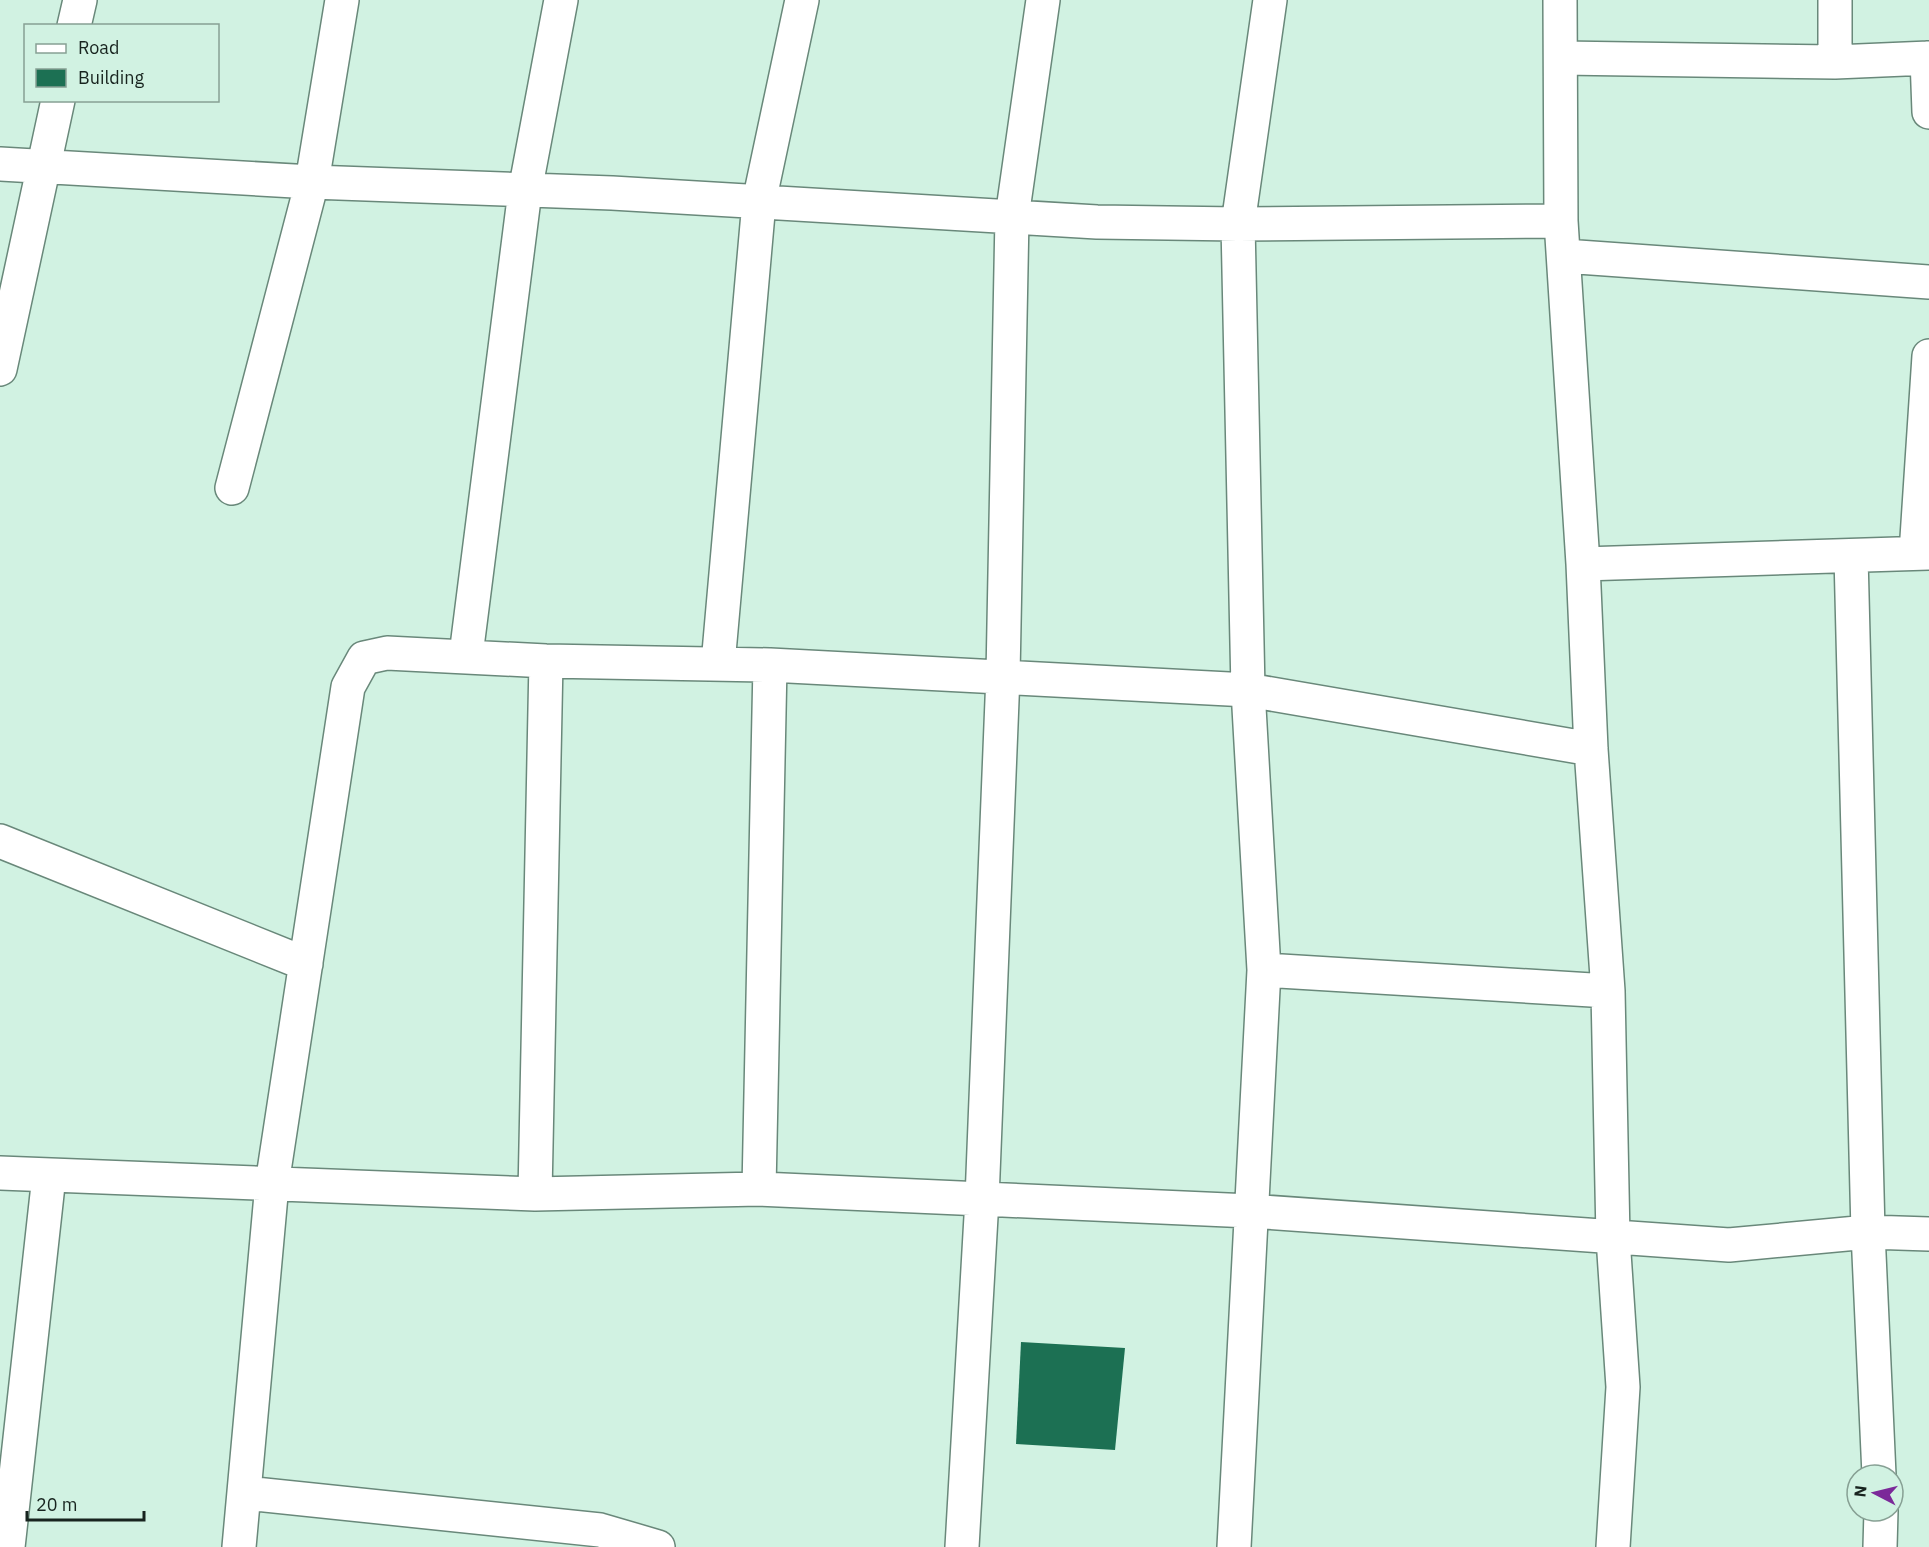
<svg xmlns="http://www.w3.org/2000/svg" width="1929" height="1547" font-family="'IBM Plex Sans',sans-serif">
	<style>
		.building { fill: #1c7053 }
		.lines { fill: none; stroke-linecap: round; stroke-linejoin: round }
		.street-casing { stroke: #69887a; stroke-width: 36 }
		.street { stroke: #fff; stroke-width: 33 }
	</style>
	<rect width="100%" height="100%" fill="#d1f2e2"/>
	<!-- building -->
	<path class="building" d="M1021 1342 1125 1348 1115 1450 1016 1444Z"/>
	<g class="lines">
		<defs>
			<path id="street" d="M1560 0 1561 221 1583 564 1591 749 1608 991 1613 1238 1623 1387 1613 1547
				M1835 0V62
				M74 26 80 0
				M1562 58 1835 62 1929 58
				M1927 58 1929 112
				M0 164 312 182 612 193 1097 222 1238 224 1561 221
				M1564 256 1929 282
				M0 369 58 100
				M232 488 312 182 342 0
				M1916 553 1929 356
				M1851 556 1868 1232 1879 1475
				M1583 564 1929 553
				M466 655 525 191 561 0
				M718 664 759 202 802 0
				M0 841 306 964
				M1264 970 1608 991
				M0 1173 535 1194 759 1189 982 1199 1250 1211 1729 1245 1868 1232 1929 1234
				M759 1189 770 665
				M535 1194 546 661
				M245 1493 600 1530 658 1547
				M8 1547 49 1176
				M239 1547 272 1184 348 687 364 658 387 653 546 661 770 665 1248 690 1591 749
				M962 1547 982 1199 1003 675 1012 217 1043 0
				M1234 1547 1264 970 1248 690 1238 224 1270 0
				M1880 1547 1881 1511"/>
		</defs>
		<!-- street casing -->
		<use href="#street" class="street-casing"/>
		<!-- street -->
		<use href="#street" class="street"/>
	</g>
	<!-- legend -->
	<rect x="24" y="24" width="195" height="78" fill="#d1f2e2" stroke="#87a094" stroke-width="1.5"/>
	<rect x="36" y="44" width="30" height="9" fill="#ffffff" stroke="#87a094" stroke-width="1.5"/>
	<text x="78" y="54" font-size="18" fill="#18241f">Road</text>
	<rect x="36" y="69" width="30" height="18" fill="#1c7053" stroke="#87a094" stroke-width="1.5"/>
	<text x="78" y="84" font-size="18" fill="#18241f">Building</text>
	<!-- north arrow -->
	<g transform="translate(1875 1493) rotate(277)"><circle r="28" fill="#d1f2e2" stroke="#87a094" stroke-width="1.5"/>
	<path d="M0-4.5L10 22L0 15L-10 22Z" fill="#7b2999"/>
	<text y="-9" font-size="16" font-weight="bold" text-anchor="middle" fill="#18241f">N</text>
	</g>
	<!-- scale -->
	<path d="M27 1511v9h117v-9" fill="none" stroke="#18241f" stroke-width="3"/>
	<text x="36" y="1511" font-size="18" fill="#18241f" stroke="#d1f2e2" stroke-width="4.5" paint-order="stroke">20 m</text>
</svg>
